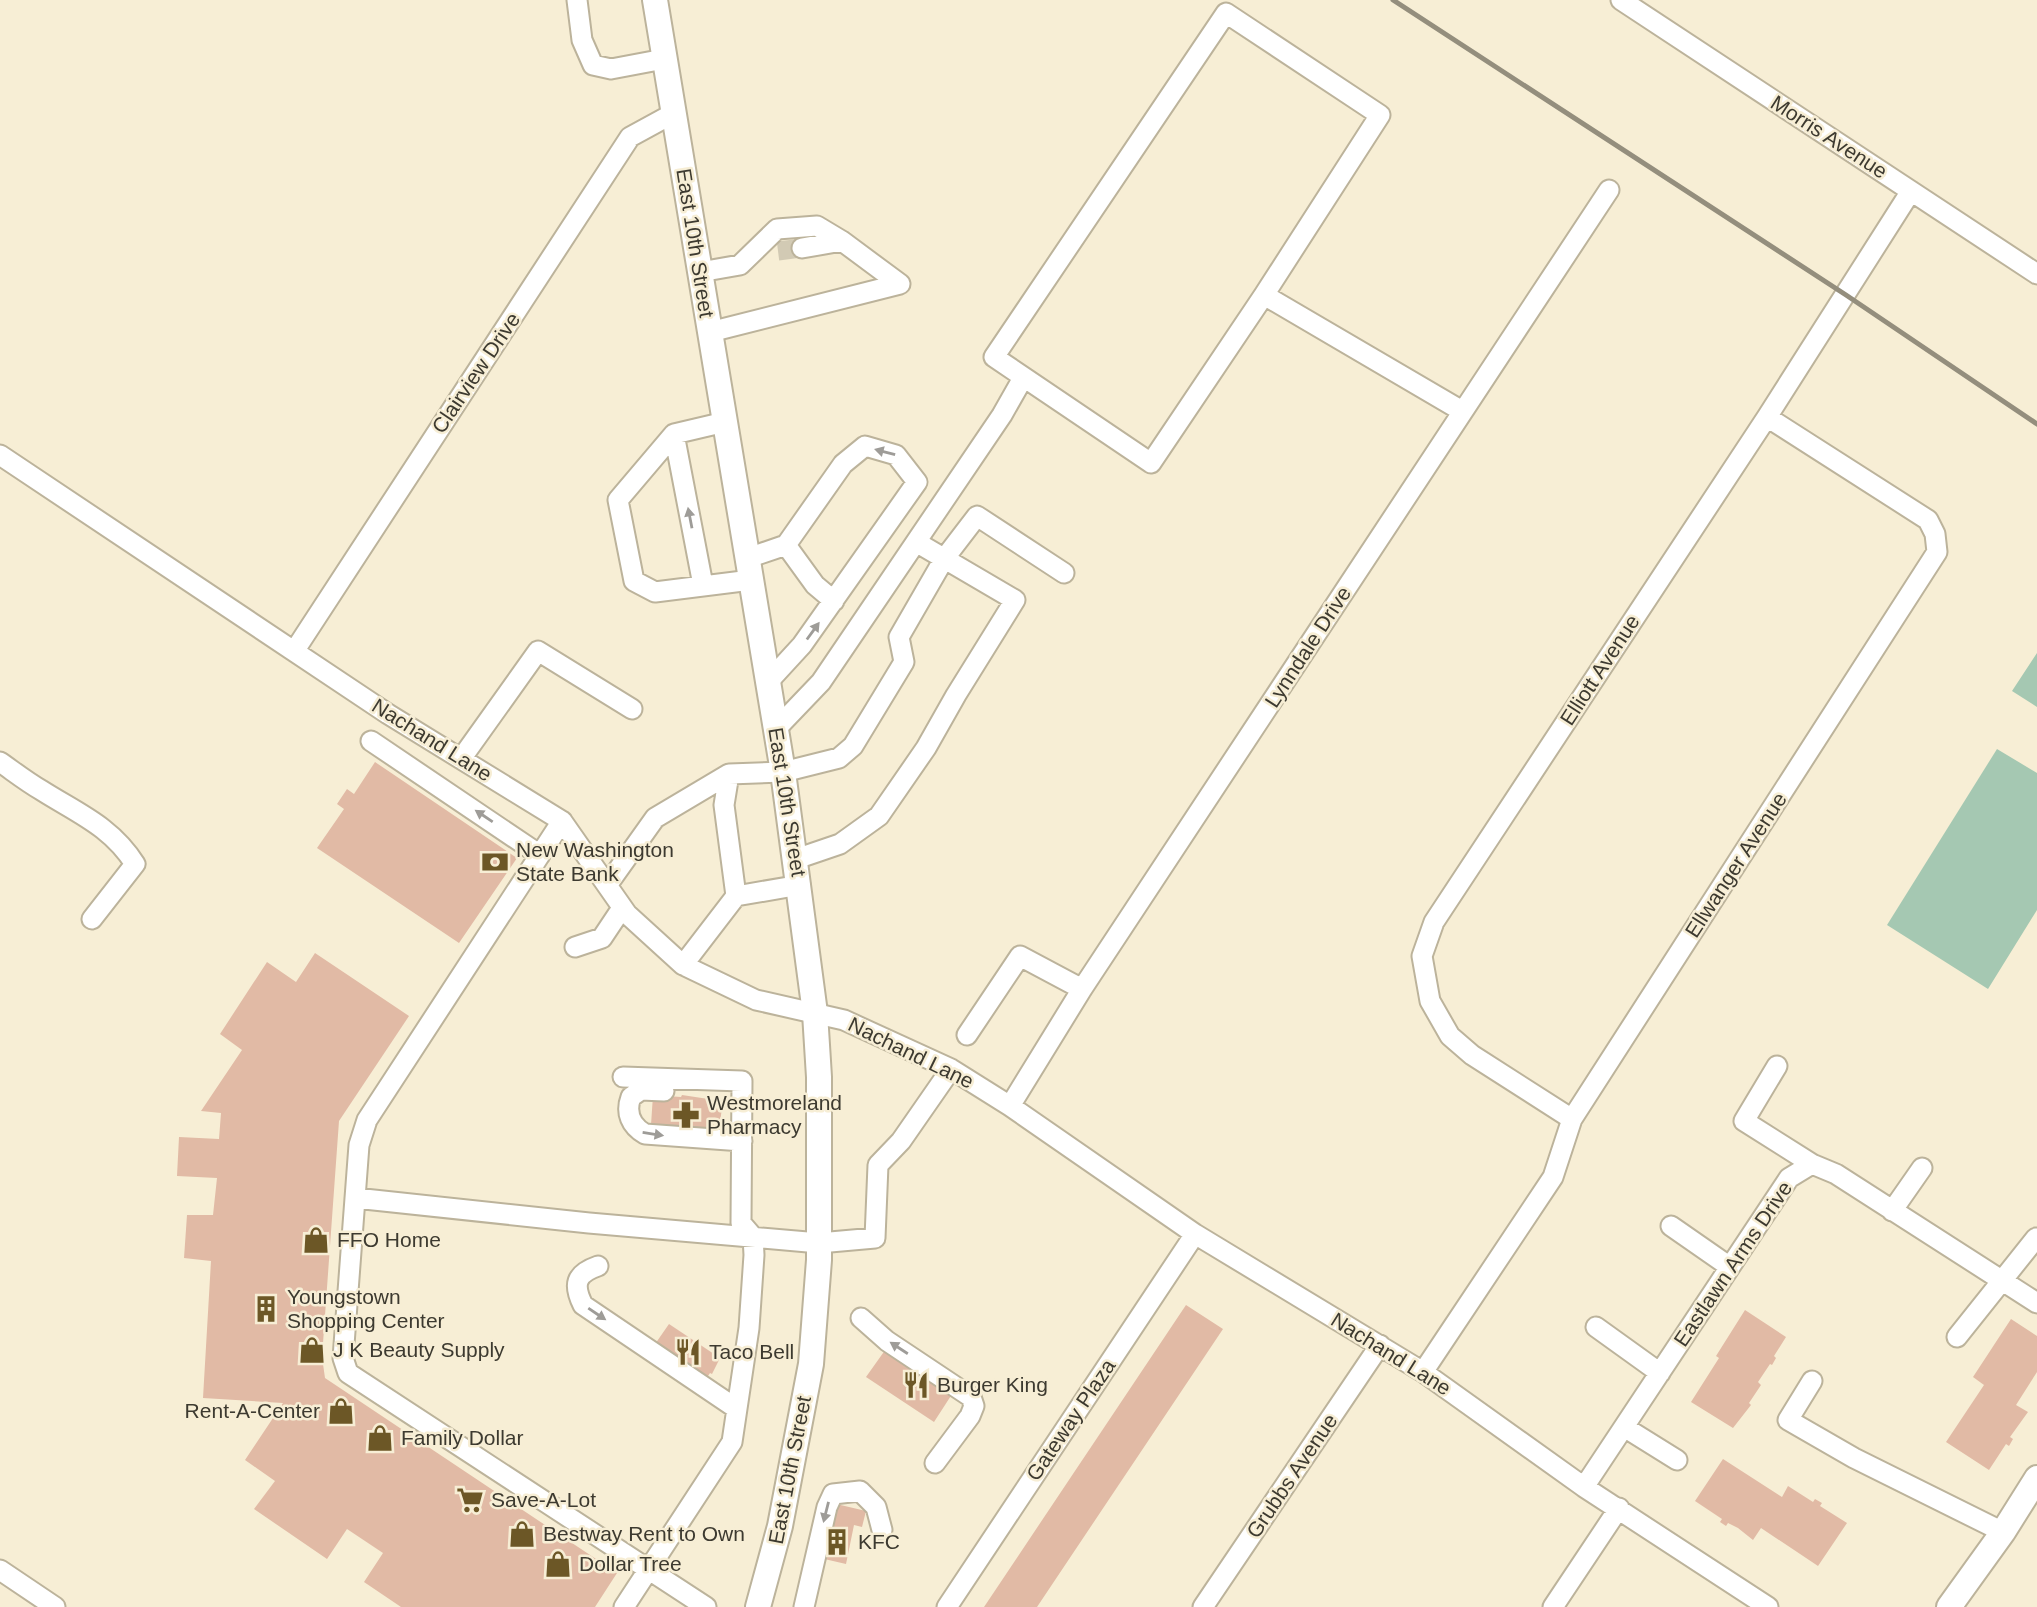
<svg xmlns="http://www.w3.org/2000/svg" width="2037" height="1607" font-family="Arial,sans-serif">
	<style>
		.green { fill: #a5c8b2 }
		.building { fill: #e1baa5 }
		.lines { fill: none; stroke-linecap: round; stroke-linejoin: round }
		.minor-tunnel { stroke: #d2cab4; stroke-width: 19; stroke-dasharray: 19 10; stroke-linecap: butt }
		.minor-casing { stroke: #bcb39b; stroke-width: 23 }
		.major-casing { stroke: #bcb39b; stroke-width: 28 }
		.minor { stroke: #fff; stroke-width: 19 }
		.major { stroke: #fff; stroke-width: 24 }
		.rail { stroke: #948e7d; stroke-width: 5 }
		.oneway { fill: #9e9c98 }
		.labels { text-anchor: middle; stroke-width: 5; stroke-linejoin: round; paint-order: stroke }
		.street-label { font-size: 21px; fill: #3d3a30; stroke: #f7eed5 }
		.poi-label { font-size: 21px; fill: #3d3a30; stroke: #f7eed5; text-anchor: start }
	</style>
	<rect width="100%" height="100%" fill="#f7eed5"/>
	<!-- green -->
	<path class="green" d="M2037 653V707L2012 691Z
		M1997 749 2037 773V910L1988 989 1887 925Z"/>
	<!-- building -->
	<path class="building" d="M375 762 517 858 459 943 317 848 344 809 337 804 347 789 354 794Z
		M315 953 409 1016 339 1121 322 1357 325 1378 617 1573 595 1607H401L364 1582 383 1553 347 1529 327 1559 254 1509 275 1481 245 1460 283 1403 203 1398 211 1261 184 1258 187 1215H213L217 1178 177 1176 179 1137 219 1139 221 1113 201 1111 242 1050 220 1034 267 962 296 982Z
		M653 1095 681 1097 682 1095 715 1100V1108H722L720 1122H714L713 1130 651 1125Z
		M1186 1305 1223 1329 1037 1607H984Z
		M1745 1310 1786 1337 1774 1356 1776 1358 1772 1365 1770 1364 1758 1382 1761 1385 1749 1403 1751 1405 1733 1428 1691 1402 1719 1358 1716 1356Z
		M2011 1319 2037 1336V1372L2016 1405 2028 1412 2010 1437 2013 1439 2009 1446 2006 1444 1989 1470 1946 1442 1984 1385 1973 1377Z
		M669 1324 720 1358 712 1374 710 1373 706 1379 653 1347Z
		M888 1346 956 1388 934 1422 866 1377Z
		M1723 1459 1782 1497 1788 1486 1813 1502 1815 1499 1822 1503 1820 1506 1847 1523 1818 1566 1761 1528 1753 1540 1738 1528 1728 1523 1726 1526 1720 1522 1722 1519 1695 1501Z
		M832 1503 866 1511 862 1527 854 1525 846 1564 820 1558Z"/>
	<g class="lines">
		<!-- minor-tunnel -->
		<path class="minor-tunnel" d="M778 251 802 248"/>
		<defs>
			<path id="minor" d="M577 0 582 40 593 65 611 69 664 59
				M1621 0 2037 274
				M1226 13 1380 115 1264 295 1151 463 994 357Z
				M802 248 842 241
				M700 272 740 265 777 229 817 226 842 241 900 284 710 332
				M1264 295 1462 411
				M725 422 674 434 618 500 634 581 655 592 751 580
				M674 434 703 585
				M0 455 388 714 562 821 627 914 683 965 756 1000 844 1020 951 1069 1010 1106 1195 1234 1423 1372 1584 1487 1768 1607
				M786 545 815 585 834 601
				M748 558 786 545 843 464 865 446 896 455 917 482 802 645 768 682
				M295 650 630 137 674 113
				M776 729 821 682 1002 415 1023 378
				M371 741 540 855
				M461 759 538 651 632 709
				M0 762C13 771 27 782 41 790 77 813 111 826 135 864L92 919
				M729 774 724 805 736 896
				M562 821 367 1120 359 1145 343 1358 348 1373 706 1607
				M796 859 840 844 879 816 926 748 956 695 1015 600 916 542
				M608 884 655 818 729 774 783 772 839 758 853 746 904 662 899 637 944 559 977 516 1064 573
				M575 947 602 938 618 914H627
				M683 965 736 896 800 885
				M967 1035 1020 956 1082 989
				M1777 1066 1744 1121 1812 1164
				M623 1077 742 1081 741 1223 753 1237 754 1255 749 1328 732 1442 624 1607
				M664 1091 641 1090 631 1097C625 1113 631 1126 645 1134L742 1141
				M1010 1106 1082 989 1609 190
				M1572 1119 1472 1055 1450 1036 1430 1001 1422 956 1434 922 1767 417 1911 191
				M355 1198 589 1223 819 1243 875 1238 878 1165 901 1141 951 1069
				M1892 1211 1922 1168
				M1671 1226 1730 1267
				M598 1266C575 1274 573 1285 583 1305L737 1409
				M861 1318 887 1341 971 1397 974 1406 970 1416 935 1463
				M1596 1327 1660 1373
				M1957 1337 2036 1238
				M1423 1372 1553 1177 1572 1119 1937 552 1935 534 1928 520 1767 417
				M1812 1381 1788 1420 1854 1458 2003 1532
				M1624 1427 1677 1460
				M1584 1487 1789 1178 1812 1164 1836 1174 2037 1303
				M0 1570 55 1607
				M804 1607 827 1507 833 1494 860 1491 876 1507 882 1530
				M947 1607 1195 1234
				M1203 1607 1380 1345
				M1553 1607 1619 1508"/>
			<path id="major" d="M655 0 783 772 815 1013 819 1077V1260L811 1364 780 1526 758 1607
				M1949 1607 2003 1532 2037 1478"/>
		</defs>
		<!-- minor casing -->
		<use href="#minor" class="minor-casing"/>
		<!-- major casing -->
		<use href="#major" class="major-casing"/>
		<!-- minor -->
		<use href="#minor" class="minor"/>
		<!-- major -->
		<use href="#major" class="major"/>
		<!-- rail -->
		<path class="rail" d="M1393 0 1846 295 2037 424"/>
	</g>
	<!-- one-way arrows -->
	<defs><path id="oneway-solid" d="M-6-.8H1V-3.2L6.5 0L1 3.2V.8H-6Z" transform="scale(1.75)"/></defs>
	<g class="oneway">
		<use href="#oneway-solid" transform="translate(885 452) rotate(-165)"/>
		<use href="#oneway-solid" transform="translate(690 518) rotate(-101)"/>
		<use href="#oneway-solid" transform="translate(813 631) rotate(-54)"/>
		<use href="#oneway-solid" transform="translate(484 816) rotate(-146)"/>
		<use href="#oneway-solid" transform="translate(653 1134) rotate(9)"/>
		<use href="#oneway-solid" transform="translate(597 1314) rotate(34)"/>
		<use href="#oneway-solid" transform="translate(899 1348) rotate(-147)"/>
		<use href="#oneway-solid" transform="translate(826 1512) rotate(104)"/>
	</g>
	<!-- icons -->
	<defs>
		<symbol id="bank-bare" viewBox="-9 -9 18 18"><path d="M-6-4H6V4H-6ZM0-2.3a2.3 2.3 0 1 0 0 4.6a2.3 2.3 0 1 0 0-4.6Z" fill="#6c5726" stroke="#f7eed5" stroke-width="2.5" paint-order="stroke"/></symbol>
		<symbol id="pharmacy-bare" viewBox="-9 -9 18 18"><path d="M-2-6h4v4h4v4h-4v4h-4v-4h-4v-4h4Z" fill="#6c5726" stroke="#f7eed5" stroke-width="2.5" paint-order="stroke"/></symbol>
		<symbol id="shop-bare" viewBox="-9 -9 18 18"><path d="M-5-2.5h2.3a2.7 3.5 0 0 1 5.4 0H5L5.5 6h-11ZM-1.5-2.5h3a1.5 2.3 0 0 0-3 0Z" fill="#6c5726" stroke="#f7eed5" stroke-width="2.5" paint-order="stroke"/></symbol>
		<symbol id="building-bare" viewBox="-9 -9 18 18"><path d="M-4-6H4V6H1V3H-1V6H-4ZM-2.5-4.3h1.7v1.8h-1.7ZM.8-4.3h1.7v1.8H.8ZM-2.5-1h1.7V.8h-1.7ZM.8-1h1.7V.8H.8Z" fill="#6c5726" stroke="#f7eed5" stroke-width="2.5" paint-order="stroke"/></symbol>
		<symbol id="restaurant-bare" viewBox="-9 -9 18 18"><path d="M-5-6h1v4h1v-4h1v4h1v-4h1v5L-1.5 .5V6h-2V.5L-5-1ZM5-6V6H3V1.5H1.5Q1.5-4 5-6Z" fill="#6c5726" stroke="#f7eed5" stroke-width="2.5" paint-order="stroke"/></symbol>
		<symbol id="supermarket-bare" viewBox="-9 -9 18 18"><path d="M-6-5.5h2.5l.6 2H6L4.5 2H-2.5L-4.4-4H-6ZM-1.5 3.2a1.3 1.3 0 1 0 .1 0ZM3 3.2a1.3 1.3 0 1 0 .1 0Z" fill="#6c5726" stroke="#f7eed5" stroke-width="2.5" paint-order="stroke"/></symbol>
	</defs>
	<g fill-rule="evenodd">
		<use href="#bank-bare" x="476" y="843" width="38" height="38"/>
		<use href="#pharmacy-bare" x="667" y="1096" width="38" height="38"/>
		<use href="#shop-bare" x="297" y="1221" width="38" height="38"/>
		<use href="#building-bare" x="247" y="1290" width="38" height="38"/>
		<use href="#shop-bare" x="293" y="1331" width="38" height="38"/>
		<use href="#restaurant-bare" x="669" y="1333" width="38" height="38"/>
		<use href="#restaurant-bare" x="897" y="1366" width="38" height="38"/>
		<use href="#shop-bare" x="322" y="1392" width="38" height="38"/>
		<use href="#shop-bare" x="361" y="1419" width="38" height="38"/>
		<use href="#supermarket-bare" x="451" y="1481" width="38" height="38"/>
		<use href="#shop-bare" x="503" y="1515" width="38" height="38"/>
		<use href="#building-bare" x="818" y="1523" width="38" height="38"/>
		<use href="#shop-bare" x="539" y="1545" width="38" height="38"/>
	</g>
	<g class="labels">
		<!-- street labels -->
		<g class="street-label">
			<text transform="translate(1829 137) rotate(33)" y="7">Morris Avenue</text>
			<text transform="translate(695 243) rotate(81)" y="7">East 10th Street</text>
			<text transform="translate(476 373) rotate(-56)" y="7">Clairview Drive</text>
			<text transform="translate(1308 647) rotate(-57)" y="7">Lynndale Drive</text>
			<text transform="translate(1600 670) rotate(-57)" y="7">Elliott Avenue</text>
			<text transform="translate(432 740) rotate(32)" y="7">Nachand Lane</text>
			<text transform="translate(787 802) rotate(81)" y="7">East 10th Street</text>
			<text transform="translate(1736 865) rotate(-57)" y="7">Ellwanger Avenue</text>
			<text transform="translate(911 1053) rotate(26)" y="7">Nachand Lane</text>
			<text transform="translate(1733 1264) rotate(-56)" y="7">Eastlawn Arms Drive</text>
			<text transform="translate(1391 1354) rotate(32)" y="7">Nachand Lane</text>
			<text transform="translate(1071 1420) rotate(-56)" y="7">Gateway Plaza</text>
			<text transform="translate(790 1470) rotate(-79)" y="7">East 10th Street</text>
			<text transform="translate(1292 1476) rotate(-56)" y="7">Grubbs Avenue</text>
		</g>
		<!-- poi labels -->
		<g class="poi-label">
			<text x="516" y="857">New Washington<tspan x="516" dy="24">State Bank</tspan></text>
			<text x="707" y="1110">Westmoreland<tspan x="707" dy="24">Pharmacy</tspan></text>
			<text x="337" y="1247">FFO Home</text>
			<text x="287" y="1304">Youngstown<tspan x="287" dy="24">Shopping Center</tspan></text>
			<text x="333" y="1357">J K Beauty Supply</text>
			<text x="709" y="1359">Taco Bell</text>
			<text x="937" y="1392">Burger King</text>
			<text x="320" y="1418" text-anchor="end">Rent-A-Center</text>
			<text x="401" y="1445">Family Dollar</text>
			<text x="491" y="1507">Save-A-Lot</text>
			<text x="543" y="1541">Bestway Rent to Own</text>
			<text x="858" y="1549">KFC</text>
			<text x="579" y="1571">Dollar Tree</text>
		</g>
	</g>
</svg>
